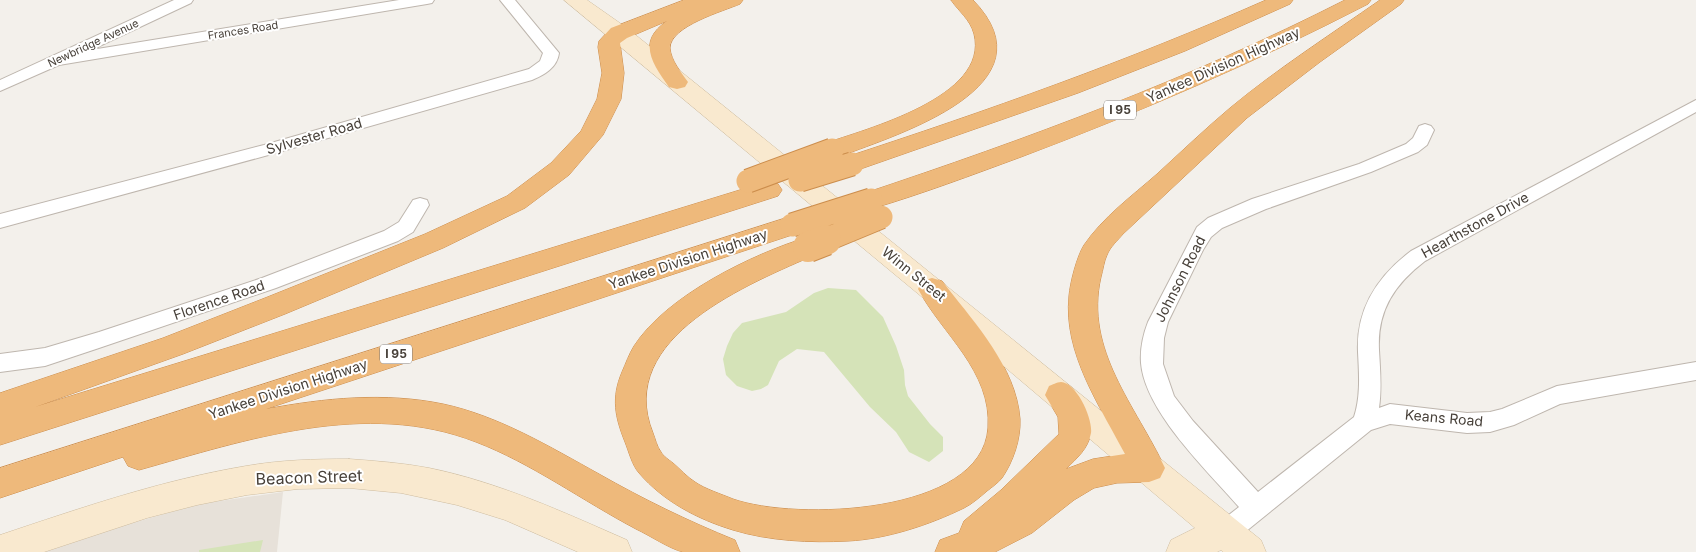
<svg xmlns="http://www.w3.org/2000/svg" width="1696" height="552" font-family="Inter,sans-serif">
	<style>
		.residential { fill: #e7e1d9 }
		.green { fill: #d5e3b8 }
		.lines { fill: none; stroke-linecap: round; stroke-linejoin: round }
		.street-casing { stroke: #beb6ae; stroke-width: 2 }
		.secondary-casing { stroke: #cebc9f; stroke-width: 1 }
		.highway-casing { stroke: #cc8d4c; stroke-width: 1 }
		.street { fill: #fff; fill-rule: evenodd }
		.secondary { fill: #f9e9cf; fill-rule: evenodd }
		.highway { fill: #eeb97b; fill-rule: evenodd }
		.highway-bridge-far1-casing { stroke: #cc8d4c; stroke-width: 25; stroke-linecap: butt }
		.highway-bridge-casing { stroke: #cc8d4c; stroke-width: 32; stroke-linecap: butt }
		.highway-bridge-far1 { stroke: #eeb97b; stroke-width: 23 }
		.highway-bridge { stroke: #eeb97b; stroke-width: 30 }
		.labels { text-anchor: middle; stroke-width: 4; stroke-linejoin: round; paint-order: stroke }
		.far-street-label { font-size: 11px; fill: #474039; stroke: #fff }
		.shield { fill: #fff; stroke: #7e7974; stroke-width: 1 }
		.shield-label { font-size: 12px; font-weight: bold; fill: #474039 }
		.street-label { font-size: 14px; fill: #474039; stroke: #fff }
		.near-street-label { font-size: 16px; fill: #474039; stroke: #fff }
	</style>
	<rect width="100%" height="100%" fill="#f3f0eb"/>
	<!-- residential -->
	<path class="residential" d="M283 492 277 552H43L101 532 199 504Z"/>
	<!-- green -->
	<path class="green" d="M828 288 856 290 883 317 896 346 904 370 905 385 908 396 930 424 943 437V451L929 462 909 452 896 432 870 407 824 352 797 349 779 361 768 385 761 389 752 391 737 386 726 375 723 359 727 346 733 333 742 323 786 312 814 293Z
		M263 540 260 552H199V550Z"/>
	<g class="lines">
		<defs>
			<path id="street" d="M174 0H193L191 3 91 50 399 0H434L432 3 427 4 59 65 0 91V80Z
				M500 0H515L559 53C557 68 544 75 532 80L272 154 0 228V214L264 145 529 69 540 61 543 53Z
				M1696 100V112L1425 261C1395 284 1377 310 1379 350 1380 369 1382 388 1379 408L1390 404 1467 413 1490 412 1502 409 1557 386 1696 362V380L1560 404 1514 425 1490 432 1467 433 1390 424 1371 430 1234 541 1225 545 1216 541 1213 533 1216 525 1239 507C1208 471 1145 412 1141 363 1140 349 1143 335 1148 322L1197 227 1208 218 1252 199 1359 164 1406 144 1413 138 1419 126 1425 124 1431 126 1434 130 1427 145 1418 152 1371 172 1266 209 1222 228 1211 237 1203 250 1168 322 1164 338 1163 364 1174 396 1193 421 1258 492 1354 417C1361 396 1359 373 1358 352 1356 308 1378 276 1411 251Z
				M420 198 427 200 429 205 413 232 398 241 276 288 99 348 45 366 0 372V354L45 348 99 332 262 278 384 231 399 222 413 200Z"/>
			<path id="secondary" d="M564 0H587L627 28 1261 540 1266 552H1223L1221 550 1217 552H1166L1171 540 1195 528 922 297Z
				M349 459C376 461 403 463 429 468 498 482 563 512 627 540L632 552H578L505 520 457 505 401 493 349 488 298 489 247 495 197 505 147 518 44 552H0V535C81 508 162 480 246 466 280 460 315 459 349 459Z"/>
			<path id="highway" d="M684 0H743L740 4C724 11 670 26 670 48 671 61 681 72 688 82L685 87 677 89 669 87C653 64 636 42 667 21L627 38 620 43 624 73 621 99 603 135 569 175 525 208 443 248 285 314 183 354 35 407 769 181 778 184 782 190 778 196 0 445V393L163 338 265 298 425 234 507 196 551 163 581 131 597 99 602 73 598 47 599 41 611 28Z
				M951 0H973C1056 86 899 134 841 156L832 158 823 156 820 150 823 144C866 129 990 97 974 34 970 19 959 12 951 0Z
				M1266 0H1293L1290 4 1185 51 1078 93 852 172 843 170 840 164 843 158C987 111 1128 61 1266 0Z
				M1345 0H1371L1368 4C1256 62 1140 112 1021 157 972 175 922 194 871 209L862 206 858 200 862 194C1027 139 1190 79 1345 0Z
				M1380 0H1404L1401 4 1320 62 1247 118 1123 234C1118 240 1110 247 1107 255 1104 261 1103 270 1101 277 1084 350 1136 406 1165 468L1160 478 1149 482 1117 483 1094 488 1074 500 1032 533 995 552H935L940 540 959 533 964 521 1001 490 1059 434 1058 417 1045 395 1049 386C1052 385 1057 382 1061 382 1077 383 1093 419 1091 433 1088 449 1077 458 1066 469L1093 459 1125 454C1100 406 1063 353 1069 296 1070 283 1077 256 1084 245 1103 217 1132 196 1157 174 1181 152 1205 129 1230 108 1277 69 1330 35 1380 0Z
				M792 216 801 218 805 225 801 232 266 409C325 398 385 392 443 404 499 416 550 447 599 474 643 499 688 521 735 540L740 552C723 552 700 552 683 552 670 549 649 535 636 529 583 501 531 463 476 442 366 399 246 440 139 470L128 466 123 457 0 498V468Z
				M808 237 817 240 821 247 817 254C751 283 614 337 653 433 655 438 657 447 661 452 663 456 669 460 673 463 680 469 687 477 695 482 705 489 721 494 733 499 795 521 982 515 988 428 992 371 942 334 918 289L922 281 932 278 942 281C973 321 1016 366 1020 419 1021 439 1013 462 1002 478 998 483 992 487 987 491 980 497 972 504 964 508 929 525 887 539 848 541 810 543 769 541 733 530 697 519 663 501 639 473 632 465 629 452 625 442 615 417 611 398 622 372 626 363 629 354 634 346 666 296 752 254 808 237Z"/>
		</defs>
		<!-- street casing -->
		<use href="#street" class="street-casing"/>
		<!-- secondary casing -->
		<use href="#secondary" class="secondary-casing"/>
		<!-- highway casing -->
		<use href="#highway" class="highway-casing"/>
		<!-- street -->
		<use href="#street" class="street"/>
		<!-- secondary -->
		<use href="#secondary" class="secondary"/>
		<!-- highway -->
		<use href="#highway" class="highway"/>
		<defs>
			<path id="highway-bridge-far1" d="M800 180 852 164
				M748 181 832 150
				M792 225 871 200
				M823 241 881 217"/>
			<path id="highway-bridge" d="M808 247 826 240"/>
		</defs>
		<!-- highway-bridge-far1 casing -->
		<use href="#highway-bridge-far1" class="highway-bridge-far1-casing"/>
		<!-- highway-bridge casing -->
		<use href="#highway-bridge" class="highway-bridge-casing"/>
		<!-- highway-bridge-far1 -->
		<use href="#highway-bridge-far1" class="highway-bridge-far1"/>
		<!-- highway-bridge -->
		<use href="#highway-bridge" class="highway-bridge"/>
	</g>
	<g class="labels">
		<!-- far-street labels -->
		<g class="far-street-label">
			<text transform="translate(243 30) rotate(-9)" y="4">Frances Road</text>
			<text transform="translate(93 43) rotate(-25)" y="4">Newbridge Avenue</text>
		</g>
		<!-- shield labels -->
		<g class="shield">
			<rect x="1104" y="100.5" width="32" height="19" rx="4"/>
			<rect x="380" y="344.5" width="32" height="19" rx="4"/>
		</g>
		<g class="shield-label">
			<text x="1120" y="114">I 95</text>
			<text x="396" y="358">I 95</text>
		</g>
		<!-- street labels -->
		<g class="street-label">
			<text transform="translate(1223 65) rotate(-24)" y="5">Yankee Division Highway</text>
			<text transform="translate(314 136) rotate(-16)" y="5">Sylvester Road</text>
			<text transform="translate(1475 225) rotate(-29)" y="5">Hearthstone Drive</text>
			<text transform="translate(688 259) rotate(-18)" y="5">Yankee Division Highway</text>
			<text transform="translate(914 274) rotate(39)" y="5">Winn Street</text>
			<text transform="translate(1180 279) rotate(-63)" y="5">Johnson Road</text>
			<text transform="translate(219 300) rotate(-19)" y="5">Florence Road</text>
			<text transform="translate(288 389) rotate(-18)" y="5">Yankee Division Highway</text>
			<text transform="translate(1444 418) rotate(5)" y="5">Keans Road</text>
		</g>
		<!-- near-street labels -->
		<g class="near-street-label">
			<text transform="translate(309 477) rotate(-2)" y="6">Beacon Street</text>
		</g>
	</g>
</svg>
